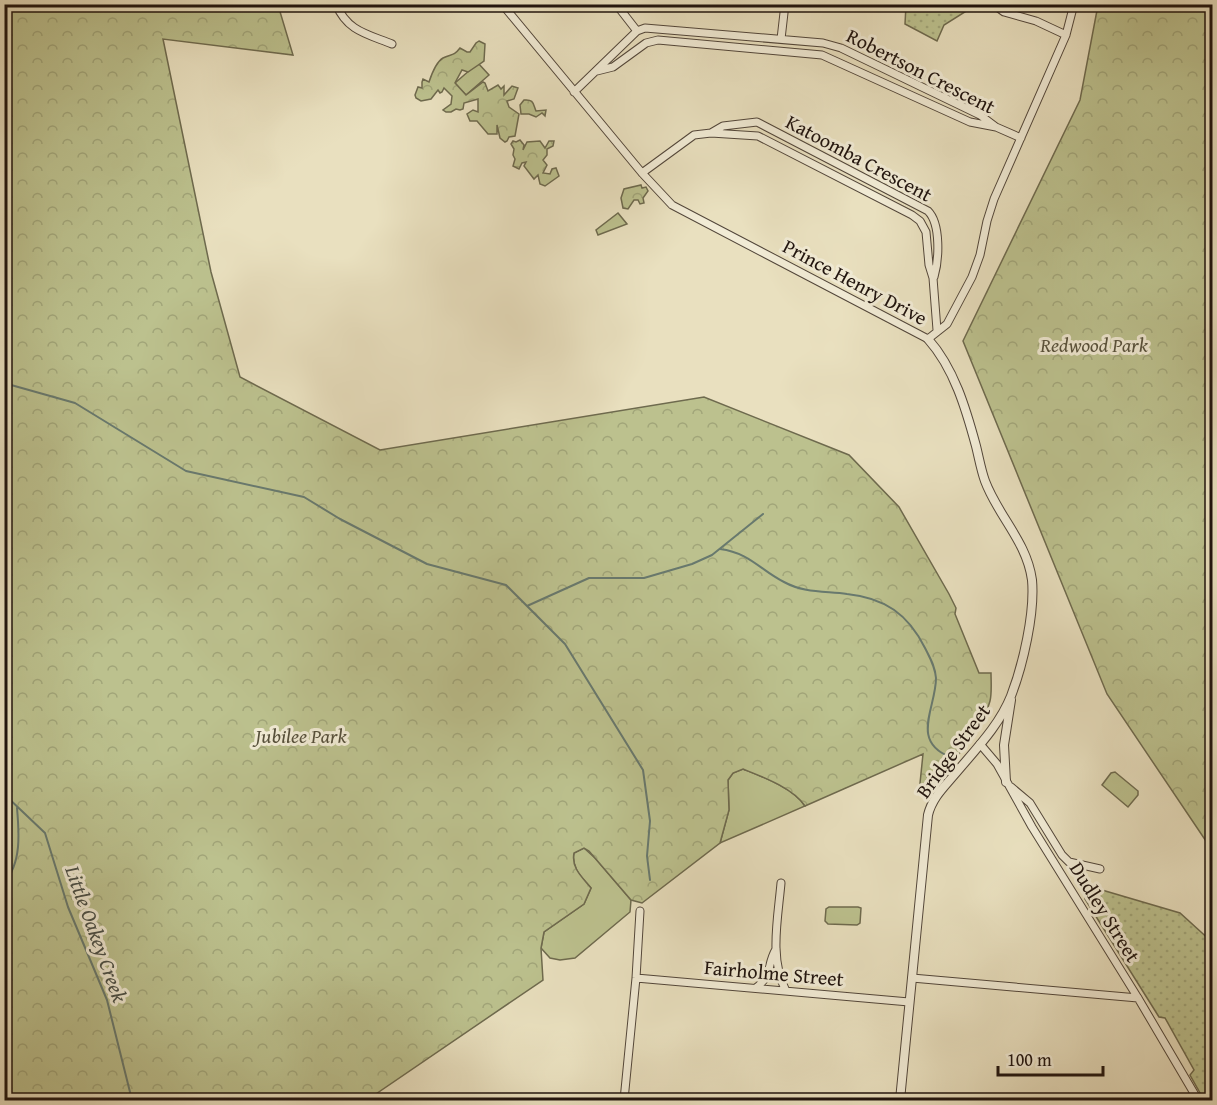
<svg xmlns="http://www.w3.org/2000/svg" width="1217" height="1105" font-family="'Gentium Book Plus',serif">
	<style>
		.green { fill: #bcc18e; stroke: #6e6a4e; stroke-width: 1.5 }
		.forest { fill: url(#forest-crowns); stroke: #6e6a4e; stroke-width: 1.5 }
		.park { fill: url(#park-dots); stroke: #6e6a4e; stroke-width: 1.5 }
		.lines { fill: none; stroke-linecap: round; stroke-linejoin: round }
		.stream { stroke: #68796e; stroke-width: 2 }
		.minor-casing { stroke: #52463a; stroke-width: 9 }
		.tertiary-casing { stroke: #52463a; stroke-width: 10 }
		.minor { stroke: #f1ebd5; stroke-width: 7 }
		.tertiary { stroke: #f1ebd5; stroke-width: 8 }
		.labels { text-anchor: middle; stroke-width: 6; stroke-linejoin: round; paint-order: stroke }
		.street-label { font-size: 20px; fill: #1f130e; stroke: #f1ebd5 }
		.park-label { font-size: 20px; font-style: italic; fill: #56503b; stroke: #f1ebd5 }
		.water-label { font-size: 21px; font-style: italic; fill: #494e46; stroke: #f1ebd5 }
	</style>
	<defs>
		<pattern id="forest-crowns" width="20" height="18" patternUnits="userSpaceOnUse" patternTransform="scale(1.5)"><rect width="20" height="18" fill="#bcc18e"/><path d="M2 6a3 3 0 1 1 6 0M12 15a3 3 0 1 1 6 0" fill="none" stroke="#a1a579"/></pattern>
		<pattern id="park-dots" width="8" height="8" patternUnits="userSpaceOnUse" patternTransform="scale(1.5)"><rect width="8" height="8" fill="#bcc18e"/><path d="M2 2h.1M6 6h.1" fill="none" stroke="#a1a579" stroke-width="1.8" stroke-linecap="round"/></pattern>
	</defs>
	<rect width="100%" height="100%" fill="#e9e0bf"/>
	<filter id="stains"><feTurbulence type="fractalNoise" baseFrequency=".00333" numOctaves="4"/><feColorMatrix values="0 0 0 0 .2 0 0 0 0 .09 0 0 0 0 .02 0 0 0 .5 -.17"/></filter>
	<radialGradient id="worn" r=".72"><stop offset=".6" stop-color="#630" stop-opacity="0"/><stop offset="1" stop-color="#630" stop-opacity=".3"/></radialGradient>
	<!-- green -->
	<path class="green" d="M478 63 489 75 466 95 455 83Z
		M618 213 627 224 598 235 596 230Z
		M743 769C763 777 793 788 805 806L720 843 729 810 728 780 733 773Z
		M1115 772 1138 791V795L1128 807 1102 785 1111 773Z
		M584 848 595 858 631 900 630 912 575 958 560 960 550 958 541 948 544 932 584 904 591 888C582 877 571 868 574 853Z
		M829 907H858L861 908 860 923 857 925 828 924 825 921 826 909Z"/>
	<!-- forest -->
	<path class="forest" d="M5 4 278 5 293 55 163 39 211 272 240 377 380 450 704 397 849 455 899 507 949 594 956 608 955 614 979 673H991C991 681 992 693 990 701 983 727 945 772 927 794L919 793 923 754 805 806C793 788 763 777 743 769L733 773 728 780 729 810 720 843 642 903 631 900 589 851 584 848 574 853C571 868 582 877 591 888L584 904 544 932 541 948 543 980 367 1100H5Z
		M1098 5H1212V850L1107 694 963 341 1080 100Z
		M479 41 485 44 484 61 468 72 462 70 455 83 466 95 483 82 485 83 488 91 498 85 501 89 504 86V95L512 86 518 88 514 99 507 101 509 107 519 114 515 136 509 137 507 141 505 142 500 138 497 125V134H488L477 121H470L467 114 473 110 478 112V99L464 103 463 109 460 110 456 109 451 112H446L443 110 451 104 452 96 444 88 442 92 440 93 438 90 431 99 421 101 416 98 415 95 418 87 422 88V82L423 79 429 82C432 73 436 62 443 58 451 54 454 56 460 48L467 52H470L476 43Z
		M524 100C534 99 533 104 536 111L546 110 545 116 542 113 536 117 529 114H521L520 105Z
		M520 140 524 145 523 150 527 142 540 141 545 148 549 141H554L553 146 547 149V155L543 160 547 165 543 173 550 174 552 169 556 168 559 176 545 186 540 184 538 175 534 179 524 166 526 162 522 163 519 169 513 166 515 159 513 155 514 149 511 144 513 141 516 142Z
		M641 185 642 188 646 187 648 191 643 198 644 203 640 204 638 200H634L628 209 623 208 621 198 624 189Z"/>
	<!-- park -->
	<path class="park" d="M906 5V4L976 5 944 25 937 41 905 24Z
		M1085 885 1180 913 1212 942V1100H1204L1190 1075 1194 1070 1165 1018 1159 1017 1085 899Z"/>
	<g class="lines">
		<!-- stream -->
		<path class="stream" d="M4 383 75 403 186 471 304 497 340 519 427 564 506 585 565 644 643 770 650 821 647 856 650 880
			M720 549C750 553 760 570 784 582 804 593 825 591 847 594 885 598 908 614 925 648 930 658 935 666 936 678 936 708 910 741 950 757
			M527 606 589 578H644L692 564 712 555 763 514
			M4 794 45 833 68 907 107 1000 132 1100
			M4 882C22 864 19 831 17 808"/>
		<defs>
			<path id="minor" d="M336 4C347 31 367 34 392 44
				M502 4 642 173 672 205 928 339 947 324 972 277 980 255 987 221 994 199 1066 35 1074 4
				M616 4 637 31
				M993 4 1004 12 1036 21 1066 35
				M781 39 785 4
				M597 71 613 67 646 43 658 40 822 55 970 122 996 127 1021 138
				M574 92 637 31 645 28 823 43 841 48 980 115 996 127
				M711 133 723 126 757 122 928 211C941 224 939 260 934 277
				M642 173 694 135 711 133 758 136 912 215 920 221 926 232 929 265 933 278 937 330
				M980 744 997 764 1032 827 1138 998 1198 1100
				M1011 787 1030 803 1062 855 1069 862 1100 869
				M781 883C778 918 769 959 786 991
				M636 978 909 1002
				M912 978 1138 998
				M756 988C774 973 766 966 776 949
				M624 1100 636 978 640 911"/>
			<path id="tertiary" d="M1006 782 1004 745 1011 700
				M900 1100 928 815C932 798 944 787 955 774 975 750 999 726 1011 696 1023 665 1035 613 1032 580 1027 542 998 516 985 481 981 470 979 458 976 446 966 409 954 368 928 339"/>
		</defs>
		<!-- minor casing -->
		<use href="#minor" class="minor-casing"/>
		<!-- tertiary casing -->
		<use href="#tertiary" class="tertiary-casing"/>
		<!-- minor -->
		<use href="#minor" class="minor"/>
		<!-- tertiary -->
		<use href="#tertiary" class="tertiary"/>
	</g>
	<g class="labels">
		<!-- street labels -->
		<g class="street-label">
			<text transform="translate(921 71) rotate(27)" y="7">Robertson Crescent</text>
			<text transform="translate(859 158) rotate(28)" y="7">Katoomba Crescent</text>
			<text transform="translate(855 282) rotate(28)" y="7">Prince Henry Drive</text>
			<text transform="translate(953 751) rotate(-54)" y="7">Bridge Street</text>
			<text transform="translate(1105 912) rotate(58)" y="7">Dudley Street</text>
			<text transform="translate(774 973) rotate(5)" y="7">Fairholme Street</text>
		</g>
		<!-- park labels -->
		<g class="park-label">
			<text x="1094" y="352">Redwood Park</text>
			<text x="301" y="743">Jubilee Park</text>
		</g>
		<!-- water labels -->
		<g class="water-label">
			<text transform="translate(96 934) rotate(70)" y="7">Little Oakey Creek</text>
		</g>
	</g>
	<!-- margin -->
	<rect width="1217" height="1105" fill="none" stroke="#e9e0bf" stroke-width="24"/>
	<rect x="6" y="6" width="1205" height="1093" fill="none" stroke="#1f130e" stroke-width="3"/>
	<rect x="12" y="12" width="1193" height="1081" fill="none" stroke="#1f130e" stroke-width="1.5"/>
	<!-- scale -->
	<path d="M998 1066v9h105v-9" fill="none" stroke="#1f130e" stroke-width="3"/>
	<text x="1007" y="1066" font-size="18" fill="#1f130e" stroke="#f1ebd5" stroke-width="4.5" paint-order="stroke">100 m</text>
	<rect width="100%" height="100%" filter="url(#stains)"/>
	<rect width="100%" height="100%" fill="url(#worn)"/>
</svg>
